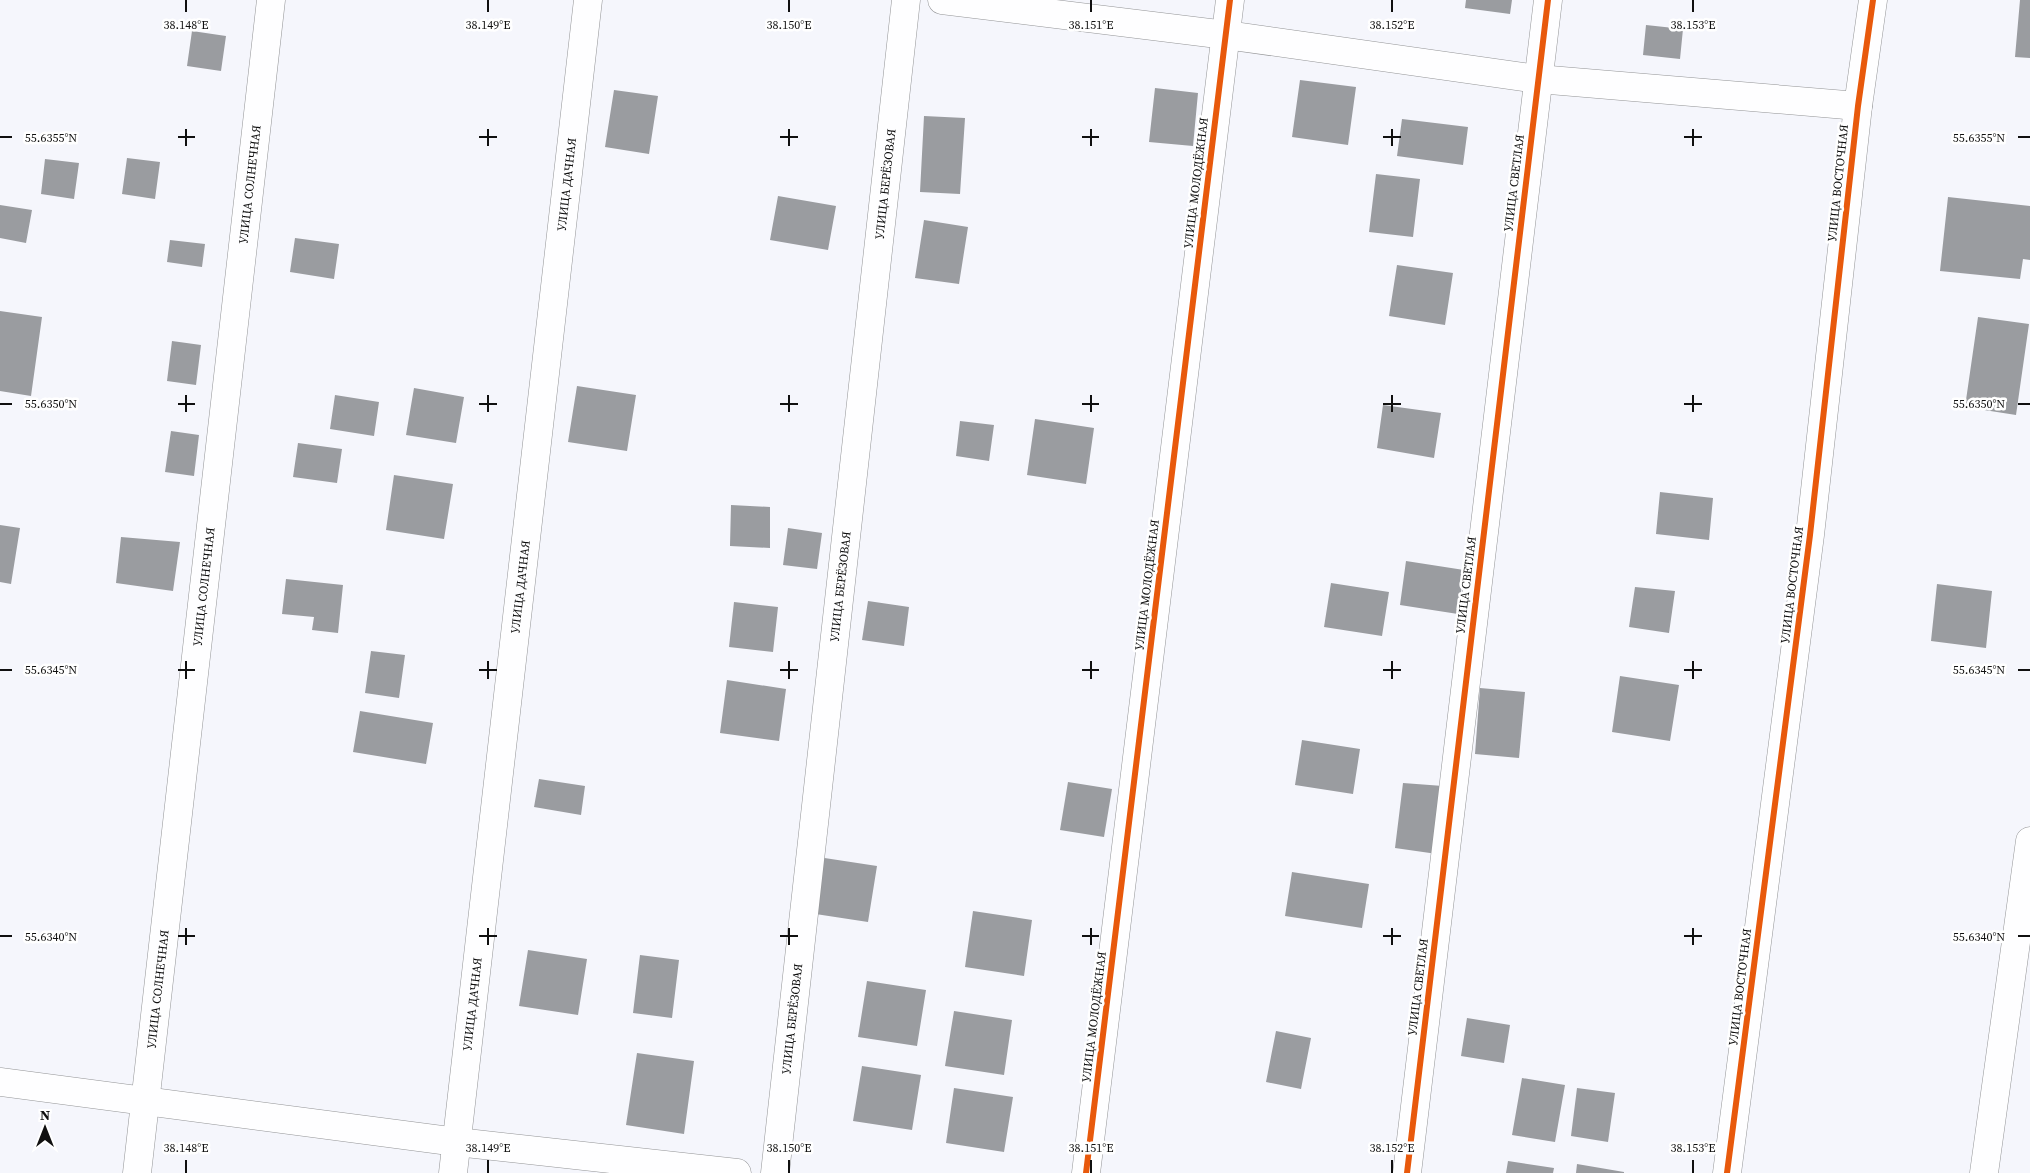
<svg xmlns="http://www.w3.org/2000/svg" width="2030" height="1173" font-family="'Source Serif 4',serif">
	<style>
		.building { fill: #9a9ca0 }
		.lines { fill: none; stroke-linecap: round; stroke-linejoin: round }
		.minor-casing { stroke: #939496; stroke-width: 29 }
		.minor { stroke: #fefeff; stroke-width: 28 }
		.cycleway-casing { stroke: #fff; stroke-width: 9 }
		.cycleway { stroke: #e8590c; stroke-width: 6 }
		.ticks { fill: none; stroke: #101010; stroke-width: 2 }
		.labels { text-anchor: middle; stroke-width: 5; stroke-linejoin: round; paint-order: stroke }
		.street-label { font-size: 12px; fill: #101010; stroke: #fff }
		.ticks-label { font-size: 12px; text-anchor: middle; fill: #101010; stroke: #fff; stroke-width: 5; stroke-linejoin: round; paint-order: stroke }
	</style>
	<rect width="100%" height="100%" fill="#f5f6fc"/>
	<!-- building -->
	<path class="building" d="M1466 0H1512L1510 14 1465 8Z
		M2020 0H2030V58L2015 57Z
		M1646 25 1683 29 1680 59 1643 55Z
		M192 31 226 36 221 71 187 66Z
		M1300 80 1356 87 1348 145 1292 137Z
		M1155 88 1198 93 1193 146 1149 142Z
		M614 90 658 96 649 154 605 147Z
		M924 116 965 118 960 194 920 192Z
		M1402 119 1468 127 1463 165 1397 156Z
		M127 158 160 162 155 199 122 194Z
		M45 159 79 163 74 199 41 194Z
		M1376 174 1420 179 1413 237 1369 232Z
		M778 196 836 206 828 250 770 240Z
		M1948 197 2030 206V260L2023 259 2020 279 1940 271Z
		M0 205 32 210 26 243 0 238Z
		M924 220 968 227 959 284 915 278Z
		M295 238 339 244 334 279 290 272Z
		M170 240 205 244 202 267 167 262Z
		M1397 265 1453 273 1445 325 1389 316Z
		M0 311 42 317 31 396 0 391Z
		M1978 317 2029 324 2016 415 1965 407Z
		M172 341 201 345 196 385 167 381Z
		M577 386 636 395 627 451 568 442Z
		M414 388 464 397 456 443 406 435Z
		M335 395 379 402 374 436 330 429Z
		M1383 405 1441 413 1434 458 1377 448Z
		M1035 419 1094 428 1086 484 1027 475Z
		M960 421 994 425 989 461 956 456Z
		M171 431 199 435 194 476 165 472Z
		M298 443 342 449 337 483 293 477Z
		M394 475 453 484 444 539 386 530Z
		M1660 492 1713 498 1709 540 1656 534Z
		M731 505 770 507V548L730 546Z
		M0 525 20 528 11 584 0 582Z
		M788 528 822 533 817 569 783 565Z
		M121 537 180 542 173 591 116 583Z
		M1406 561 1464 570 1458 614 1400 605Z
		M286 579 343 585 338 633 312 630 314 617 282 614Z
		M1331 583 1389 592 1382 636 1324 627Z
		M1937 584 1992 591 1986 648 1931 641Z
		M1635 587 1675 591 1669 633 1629 627Z
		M868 601 909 607 904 646 862 640Z
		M734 602 778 607 773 652 729 647Z
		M371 651 405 655 399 698 365 693Z
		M1620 676 1679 685 1670 741 1612 732Z
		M727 680 786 689 779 741 720 733Z
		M1480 688 1525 692 1519 758 1475 754Z
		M360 711 433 723 426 764 353 752Z
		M1302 740 1360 749 1353 794 1295 785Z
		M539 779 585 786 581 815 534 807Z
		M1068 782 1112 789 1104 837 1060 830Z
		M1403 783 1443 786 1437 854 1395 848Z
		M818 857 877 866 868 922 809 913Z
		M1292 872 1369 884 1362 928 1285 916Z
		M973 911 1032 920 1024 976 965 967Z
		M528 950 587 959 578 1015 519 1006Z
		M640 955 679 960 672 1018 633 1013Z
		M867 981 926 990 917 1046 858 1037Z
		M954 1011 1012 1020 1004 1075 945 1066Z
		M1467 1018 1510 1025 1504 1063 1461 1056Z
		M1276 1031 1311 1038 1301 1089 1266 1082Z
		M637 1053 694 1061 684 1134 626 1125Z
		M862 1066 921 1075 912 1130 853 1121Z
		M1522 1078 1565 1085 1555 1142 1512 1135Z
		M954 1088 1013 1097 1004 1152 946 1143Z
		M1577 1088 1615 1093 1608 1142 1571 1136Z
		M1508 1161 1554 1168 1553 1173H1506Z
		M1577 1164 1624 1172V1173H1576Z"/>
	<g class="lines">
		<defs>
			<g id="minor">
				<path d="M942 0 1226 35 1538 79 1858 106"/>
				<path d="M0 1082 457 1142 737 1173"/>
				<path id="s1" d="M137 1173 271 0"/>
				<path id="s2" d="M453 1173 588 0"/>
				<path id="s3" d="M775 1173 906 0"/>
				<path d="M1086 1173 1230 0"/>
				<path d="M1407 1173 1548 0"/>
				<path d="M1727 1173 1810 535 1858 106 1873 0"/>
				<path d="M1984 1173 2030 841"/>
			</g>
		</defs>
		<!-- minor casing -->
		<use href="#minor" class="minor-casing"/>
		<!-- minor -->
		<use href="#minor" class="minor"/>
		<defs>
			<path id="cycleway" d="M1086 1173 1230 0
				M1407 1173 1548 0
				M1727 1173 1810 535 1858 106 1873 0"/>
		</defs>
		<!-- cycleway casing -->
		<use href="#cycleway" class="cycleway-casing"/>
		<!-- cycleway -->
		<use href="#cycleway" class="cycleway"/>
	</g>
	<!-- ticks -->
	<path class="ticks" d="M186 0V12M488 0V12M789 0V12M1091 0V12M1392 0V12M1693 0V12M186 129V146M488 129V146M789 129V146M1091 129V146M1392 129V146M1693 129V146M0 137H12M178 137H195M479 137H497M780 137H798M1082 137H1099M1383 137H1401M1684 137H1702M2018 137H2030M186 395V412M488 395V412M789 395V412M1091 395V412M1392 395V412M1693 395V412M0 404H12M178 404H195M479 404H497M780 404H798M1082 404H1099M1383 404H1401M1684 404H1702M2018 404H2030M186 661V679M488 661V679M789 661V679M1091 661V679M1392 661V679M1693 661V679M0 670H12M178 670H195M479 670H497M780 670H798M1082 670H1099M1383 670H1401M1684 670H1702M2018 670H2030M186 928V945M488 928V945M789 928V945M1091 928V945M1392 928V945M1693 928V945M0 936H12M178 936H195M479 936H497M780 936H798M1082 936H1099M1383 936H1401M1684 936H1702M2018 936H2030M186 1160V1173M488 1160V1173M789 1160V1173M1091 1160V1173M1392 1160V1173M1693 1160V1173"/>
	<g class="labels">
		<!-- street labels -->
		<g class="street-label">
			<text transform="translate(1196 183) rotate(-83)" y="4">УЛИЦА МОЛОДЁЖНАЯ</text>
			<text transform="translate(1514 183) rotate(-83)" y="4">УЛИЦА СВЕТЛАЯ</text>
			<text transform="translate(1838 183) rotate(-84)" y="4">УЛИЦА ВОСТОЧНАЯ</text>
			<text dy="4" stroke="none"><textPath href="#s1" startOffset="995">УЛИЦА СОЛНЕЧНАЯ</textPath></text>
			<text dy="4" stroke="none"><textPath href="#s2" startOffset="995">УЛИЦА ДАЧНАЯ</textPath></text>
			<text dy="4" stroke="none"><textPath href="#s3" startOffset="995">УЛИЦА БЕРЁЗОВАЯ</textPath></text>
			<text transform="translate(1147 585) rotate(-83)" y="4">УЛИЦА МОЛОДЁЖНАЯ</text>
			<text transform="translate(1466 585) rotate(-83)" y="4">УЛИЦА СВЕТЛАЯ</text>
			<text transform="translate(1792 585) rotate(-83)" y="4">УЛИЦА ВОСТОЧНАЯ</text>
			<text dy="4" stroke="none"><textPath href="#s2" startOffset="590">УЛИЦА ДАЧНАЯ</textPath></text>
			<text dy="4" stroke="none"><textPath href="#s3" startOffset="590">УЛИЦА БЕРЁЗОВАЯ</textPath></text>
			<text dy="4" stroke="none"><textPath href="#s1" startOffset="590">УЛИЦА СОЛНЕЧНАЯ</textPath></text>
			<text transform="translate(1418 987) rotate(-83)" y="4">УЛИЦА СВЕТЛАЯ</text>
			<text transform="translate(1740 987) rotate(-83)" y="4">УЛИЦА ВОСТОЧНАЯ</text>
			<text dy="4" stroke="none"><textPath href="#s1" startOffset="185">УЛИЦА СОЛНЕЧНАЯ</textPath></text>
			<text dy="4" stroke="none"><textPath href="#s2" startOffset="170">УЛИЦА ДАЧНАЯ</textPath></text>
			<text transform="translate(1094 1017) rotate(-83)" y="4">УЛИЦА МОЛОДЁЖНАЯ</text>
			<text dy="4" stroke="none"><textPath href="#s3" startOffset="155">УЛИЦА БЕРЁЗОВАЯ</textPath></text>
		</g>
	</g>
	<g class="ticks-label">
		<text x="186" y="29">38.148°E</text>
		<text x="488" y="29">38.149°E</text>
		<text x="789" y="29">38.150°E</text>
		<text x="1091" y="29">38.151°E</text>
		<text x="1392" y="29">38.152°E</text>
		<text x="1693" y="29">38.153°E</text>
		<text x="51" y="142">55.6355°N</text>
		<text x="1979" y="142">55.6355°N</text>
		<text x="51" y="408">55.6350°N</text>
		<text x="1979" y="408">55.6350°N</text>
		<text x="51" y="674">55.6345°N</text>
		<text x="1979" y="674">55.6345°N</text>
		<text x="51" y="941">55.6340°N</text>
		<text x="1979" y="941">55.6340°N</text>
		<text x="186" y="1152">38.148°E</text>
		<text x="488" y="1152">38.149°E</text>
		<text x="789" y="1152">38.150°E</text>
		<text x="1091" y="1152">38.151°E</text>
		<text x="1392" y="1152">38.152°E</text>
		<text x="1693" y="1152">38.153°E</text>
	</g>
	<!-- north arrow -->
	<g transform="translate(45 1128)" stroke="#ffffff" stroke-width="4" paint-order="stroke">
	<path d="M0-4L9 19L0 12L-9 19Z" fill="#101010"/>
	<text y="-8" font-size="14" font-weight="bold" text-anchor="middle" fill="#101010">N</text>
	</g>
</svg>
